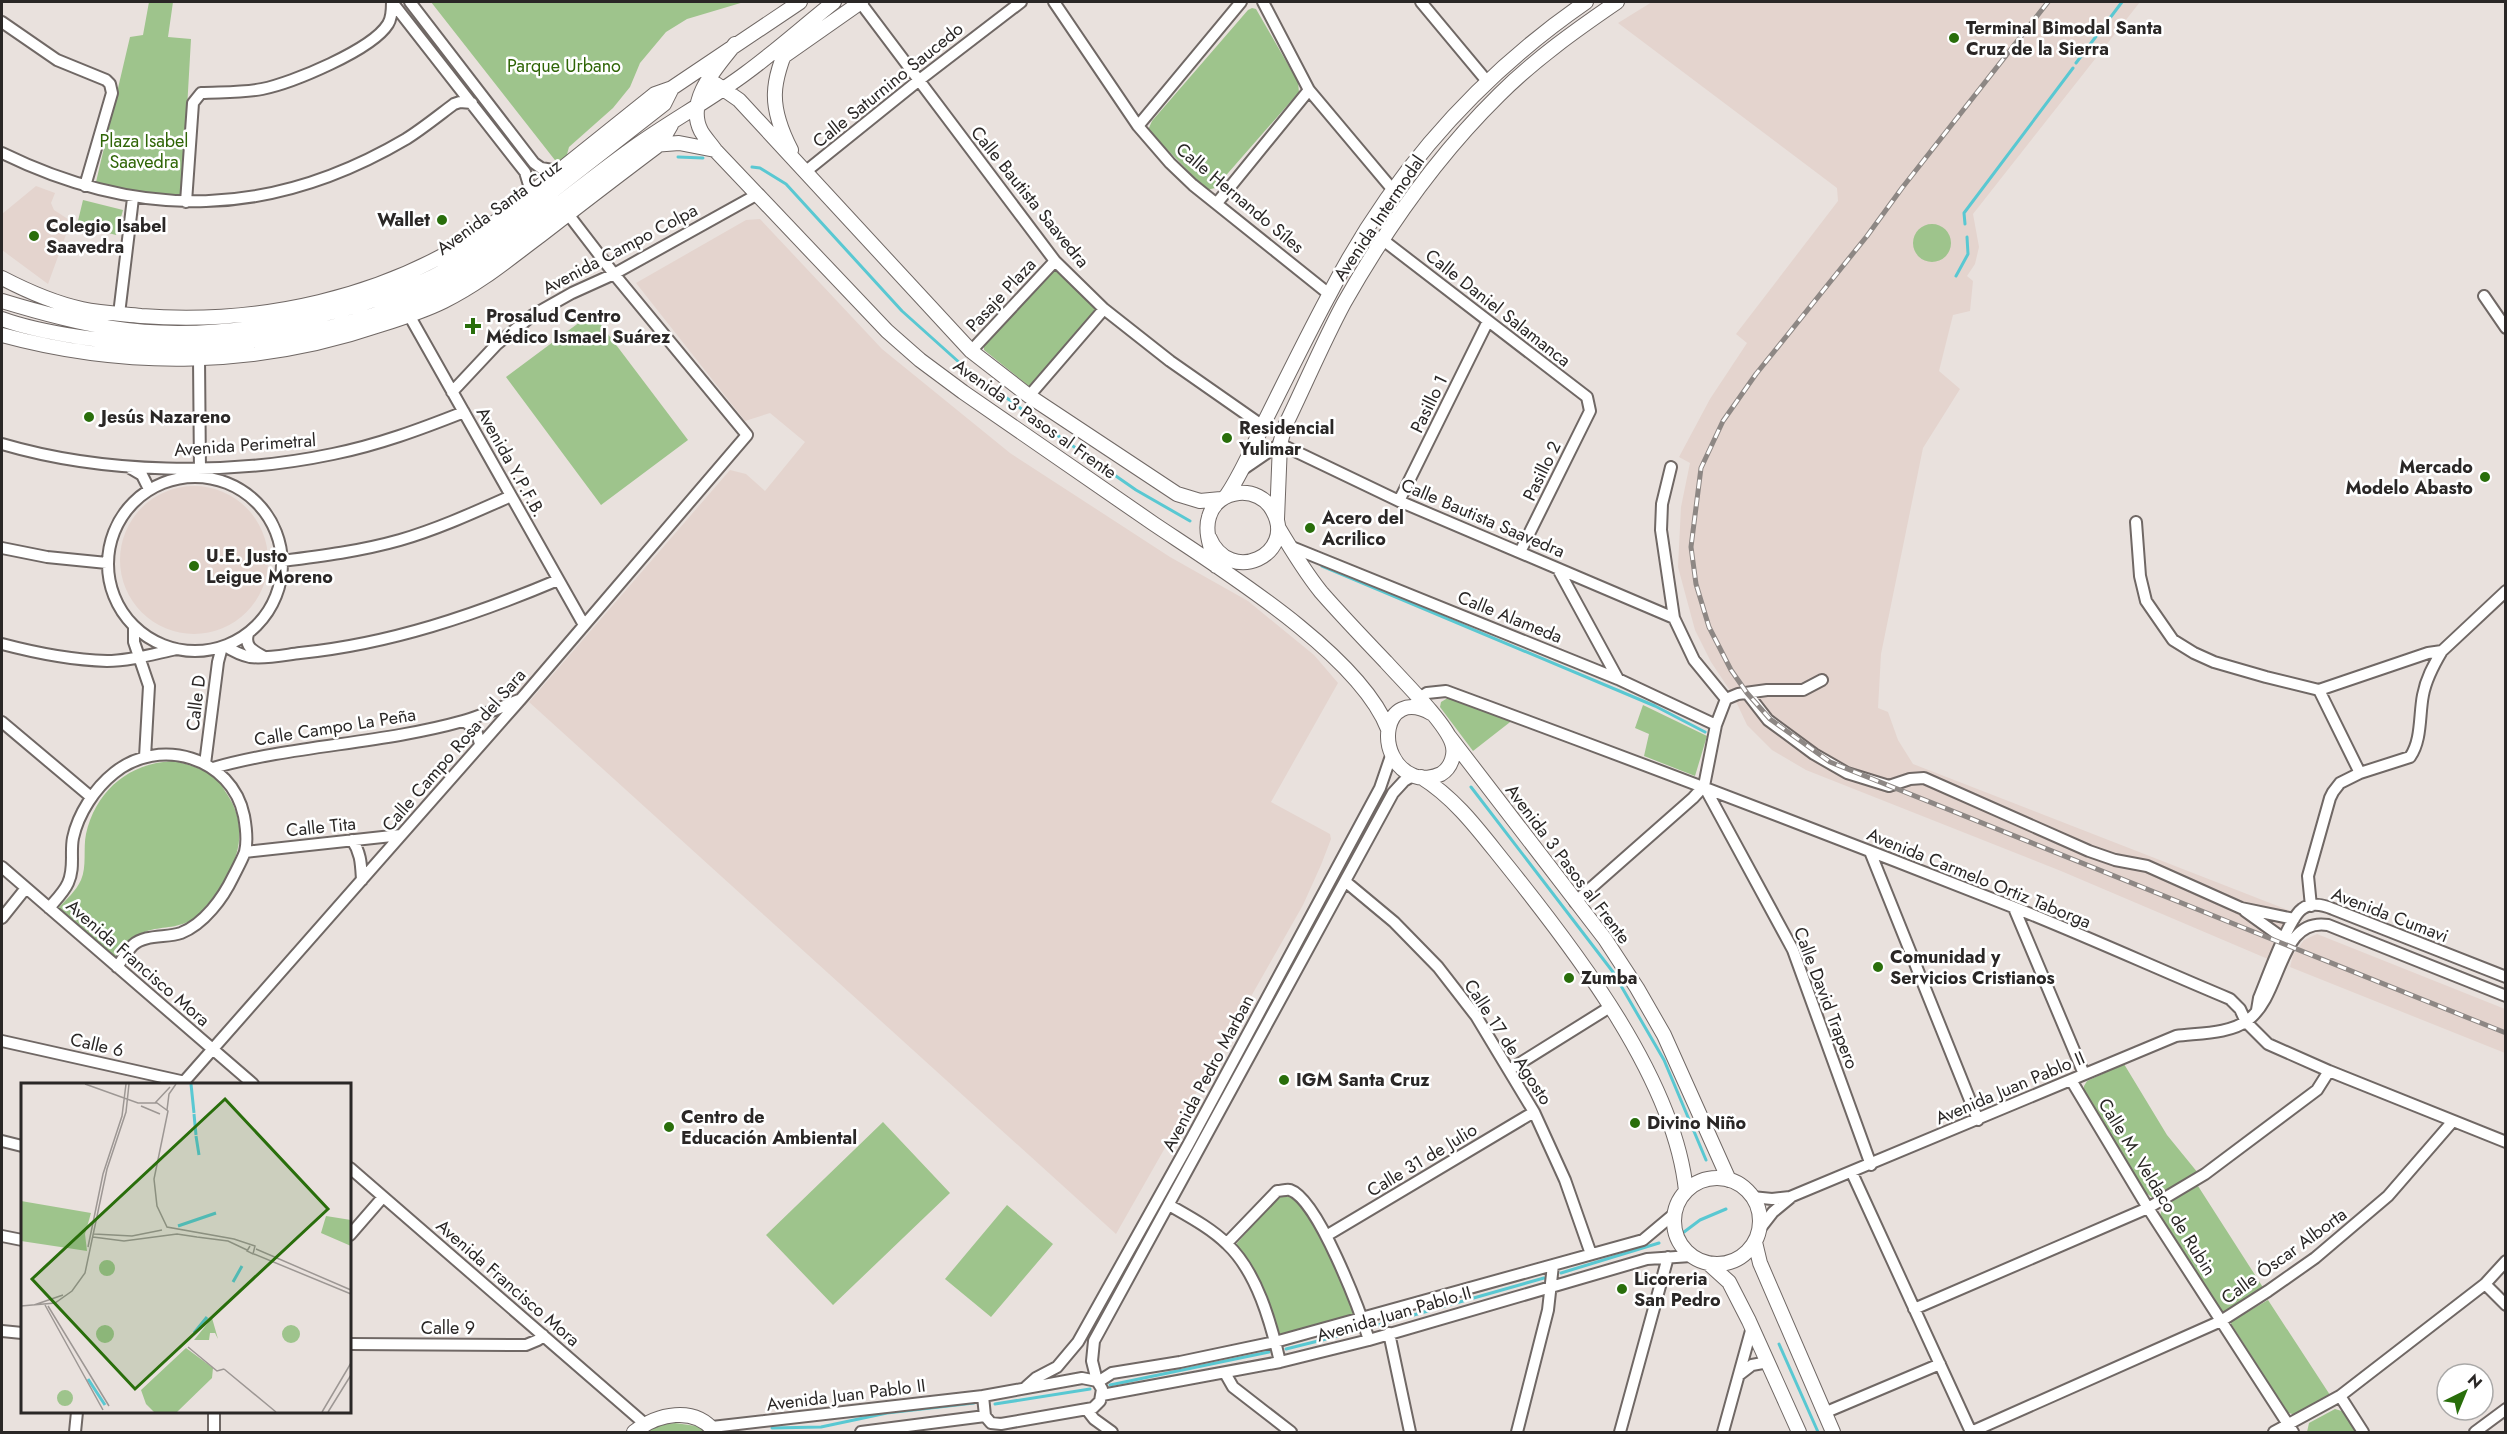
<svg xmlns="http://www.w3.org/2000/svg" width="2507" height="1434" font-family="Jost,sans-serif">
	<style>
		.built { fill: #e4d4ce }
		.green { fill: #9ec48c }
		.lines { fill: none; stroke-linecap: round; stroke-linejoin: round }
		.stream { stroke: #59c8d2; stroke-width: 3 }
		.minor-casing { stroke: #706865; stroke-width: 14 }
		.major-casing { stroke: #706865; stroke-width: 16 }
		.minor { stroke: #fff; stroke-width: 10 }
		.major { stroke: #fff; stroke-width: 14 }
		.rail-casing { stroke: #8d8784; stroke-width: 5 }
		.rail { stroke: #fff; stroke-width: 3; stroke-dasharray: 9; stroke-linecap: butt }
		.poi-dot { fill: #296e0b; stroke: #fff; stroke-width: 2 }
		.labels { text-anchor: middle; stroke-width: 5; stroke-linejoin: round; paint-order: stroke }
		.poi-label { font-size: 18px; font-weight: bold; fill: #2a2726; stroke: #fff; text-anchor: start }
		.park-label { font-size: 18px; fill: #2f6506; stroke: #fff }
		.street-label { font-size: 18px; fill: #2a2726; stroke: #fff }
		.inset-river { fill: none; stroke: #59c8d2; stroke-width: 3 }
		.inset-road { fill: none; stroke: #9d9794; stroke-width: 1.5 }
		.view { fill: #296e0b; fill-opacity: 0.15; stroke: #296e0b; stroke-width: 3 }
		.inset-edge { fill: none; stroke: #2a2726; stroke-width: 3 }
	</style>
	<rect width="100%" height="100%" fill="#e9e1dd"/>
	<!-- built -->
	<path class="built" d="M1652 2H2140L1973 214 1979 247 1975 264 1967 276 1973 281 1970 311 1953 315 1939 371 1960 389 1923 448 1881 654 1878 708 1888 712 1898 740 1913 764 2296 913 2275 962 2061 871 1806 770 1772 750 1747 725 1733 695 1711 662 1695 630 1678 567 1681 507 1690 463 1679 457 1710 399 1747 343 1736 334 1838 201 1837 188 1618 23Z
		M36 186 55 193 51 203 54 210 71 221 48 284 2 250V214Z
		M760 219 882 349 1010 453 1170 557 1248 601 1314 655 1338 683 1271 802 1330 834 1331 839 1321 865 1303 905 1116 1234 529 702 730 470 746 474 765 491 805 442 770 413 745 421 636 283 746 220Z
		M120 560a74 74 0 1 1 148 0a74 74 0 1 1-148 0Z
		M2317 934 2505 1009V1053L2290 967 2293 955 2304 940Z"/>
	<!-- green -->
	<path class="green" d="M149 2H173L168 37 191 39 182 196 131 193 96 182 130 37 143 35Z
		M431 2H744L687 19 666 32 640 63 630 87 613 108 569 147 566 158 558 164Z
		M1252 8 1256 9 1298 82 1299 92 1215 188 1207 190 1148 130 1152 121 1248 10Z
		M83 200 123 210 116 235 77 225Z
		M1913 243a19 19 0 1 1 38 0a19 19 0 1 1-38 0Z
		M1056 268 1100 310 1030 387 984 350V345L1053 269Z
		M592 313 688 440 601 505 506 377Z
		M1451 696 1514 719 1473 751 1440 707 1441 702Z
		M1643 705 1707 736 1695 776 1644 756 1649 734 1635 728Z
		M175 761C187 765 203 768 213 775 219 780 223 788 227 794 255 836 231 879 201 912 175 941 138 911 120 961L58 908C66 900 76 891 81 880 87 867 83 848 86 834 96 790 130 762 175 761Z
		M2124 1064 2167 1135 2198 1173 2154 1199 2145 1192 2084 1094V1086L2087 1081Z
		M883 1122 950 1193 833 1305 766 1235Z
		M2198 1186 2264 1289 2225 1313 2218 1309 2160 1217C2161 1202 2186 1193 2198 1186Z
		M1288 1195C1314 1210 1344 1286 1357 1314L1279 1335 1237 1247V1243L1279 1196Z
		M1007 1205 1053 1244 991 1317 945 1279Z
		M2268 1300 2330 1395 2297 1415 2288 1413 2286 1410 2230 1322Z
		M2335 1409 2345 1412 2359 1432H2307L2309 1423Z
		M675 1423 696 1426 707 1432H644L661 1425Z"/>
	<g class="lines">
		<!-- stream -->
		<path class="stream" d="M2076 63 2122 2
			M678 157 703 158
			M752 167 760 168 786 184 902 311 961 364 1047 428 1136 490 1190 521
			M1965 224 1964 213 2073 68
			M1956 276 1968 254 1967 237
			M1322 566 1655 706 1705 732
			M1471 787 1613 972 1664 1060 1706 1160
			M1684 1232 1700 1220 1726 1209
			M1561 1273 1659 1243
			M1375 1326 1544 1278
			M1779 1344 1818 1432
			M1286 1349 1358 1331
			M1110 1385 1269 1352
			M995 1404 1090 1389
			M772 1428 821 1427 887 1413 974 1403"/>
		<defs>
			<path id="minor" d="M392 2 525 172 529 185 528 195
				M410 2 534 163 541 168 558 171
				M860 2 1055 261 1104 309 1170 361 1263 426
				M1054 2 1138 126 1170 163 1193 185 1329 294
				M1263 2 1309 90 1393 190
				M1421 2 1486 80
				M2 22 57 60 106 80 110 84 112 93 85 186
				M1138 126 1241 2
				M2 153C141 221 272 218 406 139 422 129 438 116 454 104L460 102 472 103
				M805 172 918 81 1021 2
				M186 202 193 103 201 93C221 92 243 93 262 89 292 83 372 50 388 24 392 18 392 9 392 2
				M1217 203 1309 90
				M1383 240 1587 397 1590 411 1520 552
				M2484 296 2506 328
				M119 314 133 198
				M409 315 584 625
				M971 351 1055 261
				M199 358 200 473
				M452 392 497 344 533 315 572 293 614 274 758 194
				M1029 396 1104 309
				M2 444C104 474 228 476 333 454 378 445 421 429 464 412
				M1671 467 1662 504 1661 530 1674 618 1694 660 1726 699
				M130 468 142 475 149 489
				M1245 468 1280 444 1399 501 1674 618
				M108 564a87 87 0 1 1 174 0a87 87 0 1 1-174 0Z
				M1399 501 1488 321
				M2136 522 2140 576 2146 601 2173 640 2194 653 2214 662 2266 677 2319 690 2428 653 2442 651 2506 591
				M1289 546 1618 679 1716 725
				M2 548 47 557 107 563
				M282 561C322 556 361 551 400 540 438 529 475 512 511 496
				M1558 569 1618 679
				M134 626V642L149 686 145 757
				M248 634C244 647 254 651 264 657
				M2 644C36 653 72 660 107 661 130 661 153 654 176 649
				M225 646C233 651 241 655 250 657 266 659 284 655 300 653 390 644 475 615 558 580
				M2319 690 2360 773
				M1747 693 1768 720 1814 754 1847 773 1889 786 1910 779 1924 778 2089 851 2115 860 2147 866 2241 908 2294 919
				M1419 698 1427 693 1446 691C1636 761 1825 833 2013 907 2086 936 2158 969 2230 999L2240 1009 2246 1022 2268 1044 2329 1071 2506 1142
				M464 721 476 730 480 744
				M2 722 91 797
				M205 764 218 662 222 647
				M213 768C294 745 381 744 463 721 482 716 501 707 519 700
				M1704 786 1793 950 1871 1165
				M1704 786 1716 725 1726 699 1738 694 1767 690H1803L1822 680
				M352 840C361 853 361 864 362 880
				M245 852 401 835
				M1871 854 1978 1120
				M2 867 253 1084
				M1346 882 1394 922 1438 967 1476 1016 1534 1112 1565 1180 1591 1254
				M1575 902 1693 798 1704 786
				M2311 906 2308 876 2330 798 2333 792 2340 783 2360 773 2410 757C2422 740 2419 715 2423 695 2426 679 2433 666 2442 651
				M49 908C55 901 64 892 68 883 75 868 70 853 73 838 78 814 95 788 114 773 159 736 232 757 244 816 246 827 248 840 245 852 242 860 237 869 233 877 223 898 204 924 181 933 167 938 145 934 133 945 127 951 122 960 117 967
				M2014 908 2084 1074
				M2245 911 2284 939
				M2 918 26 888
				M2257 1010 2259 998C2267 979 2288 919 2302 909 2311 902 2324 905 2333 909L2506 977
				M2 1041 185 1082
				M1509 1070 1610 1007
				M2071 1080 2148 1208 2293 1432
				M182 1084 521 699 747 435 614 274 568 214
				M2 1141 22 1146
				M350 1168 645 1424
				M1852 1173 1971 1432
				M1752 1197 1772 1199 1790 1197 2176 1036C2198 1033 2230 1034 2248 1020 2283 994 2278 917 2328 925L2506 996
				M1169 1205C1188 1216 1211 1228 1227 1244 1257 1272 1271 1323 1280 1362
				M1759 1230 1773 1212 1790 1198
				M350 1235 383 1197
				M2 1236 22 1240
				M1326 1236 1534 1112
				M1227 1243 1277 1191C1281 1191 1287 1189 1290 1190 1318 1199 1360 1311 1369 1340
				M2485 1284 2506 1305
				M1914 1309 2148 1208 2205 1174 2317 1090 2329 1071
				M2 1331 22 1333
				M1389 1333 1410 1432
				M350 1344 526 1345 538 1340 543 1335
				M1225 1373 1233 1387 1291 1432
				M1739 1375 1752 1365 1768 1362
				M1082 1378 1097 1381 1102 1389 1100 1401 1093 1408 1001 1424 991 1423 985 1416 983 1396Z
				M1097 1381 1092 1361 1094 1341 1393 793 1404 781 1414 775
				M1098 1382 1112 1373 1180 1362 1275 1342 1643 1240 1674 1214
				M1026 1387 1036 1378 1057 1367 1078 1342 1188 1145 1380 788 1392 753
				M1102 1395 1280 1362 1369 1340 1647 1259 1691 1256
				M2340 1396 2363 1432
				M1087 1410 1094 1419 1112 1432
				M1824 1413 1940 1364
				M712 1427 983 1396
				M75 1432 77 1412
				M214 1432V1412
				M861 1432 985 1416
				M1517 1432 1548 1310 1553 1265
				M1620 1432 1668 1257
				M1723 1432 1752 1327
				M1971 1432 2221 1321 2268 1291 2315 1258 2388 1196 2453 1121
				M2274 1432 2340 1396 2485 1284 2506 1261
				M2475 1432 2506 1409"/>
			<path id="major" d="M735 44C717 67 685 100 701 131 705 138 711 144 715 150L887 331 920 360 963 392C1027 436 1091 480 1154 524 1221 569 1359 654 1388 729
				M784 56 861 2
				M716 84 739 100 971 351 1029 396 1177 494 1200 501 1221 499
				M653 145 679 143 715 150
				M791 150C768 105 771 83 791 38
				M2 278C27 291 54 303 82 309 101 313 122 314 141 316 260 325 384 298 484 231L655 94 672 88 800 2
				M2 301C38 312 75 322 112 328 211 344 343 319 432 277 453 267 472 254 490 240L664 104 672 88
				M2 319C26 328 54 333 79 337 197 356 330 341 438 289 468 275 494 254 520 234 558 205 594 176 633 148 669 122 710 100 746 73 776 51 805 25 834 2
				M2 335C127 369 257 367 380 325 402 318 424 311 444 301 479 284 510 258 541 235 581 204 620 174 660 144L671 125
				M1227 495C1243 471 1252 448 1264 423 1285 381 1306 338 1328 297 1389 177 1476 78 1586 2
				M1277 519 1280 444 1285 426C1305 385 1323 342 1344 303 1387 227 1437 156 1499 95 1534 60 1576 30 1617 2
				M1278 527C1291 549 1305 572 1321 592 1342 616 1364 639 1386 662 1402 680 1445 722 1452 743 1456 754 1451 768 1441 774 1433 778 1422 779 1414 776 1373 760 1382 686 1431 713
				M1209 537C1230 587 1297 554 1273 511 1259 484 1217 488 1209 517 1204 532 1212 551 1216 566
				M1449 736 1605 939 1637 988 1664 1035 1729 1180
				M1421 777C1458 800 1482 835 1509 868 1577 953 1675 1080 1686 1191
				M1674 1221a43 43 0 1 1 86 0a43 43 0 1 1-86 0Z
				M1755 1242 1760 1263 1833 1432
				M1708 1263 1729 1282 1749 1321 1799 1432
				M634 1432C657 1414 694 1405 715 1432"/>
		</defs>
		<!-- minor casing -->
		<use href="#minor" class="minor-casing"/>
		<!-- major casing -->
		<use href="#major" class="major-casing"/>
		<!-- minor -->
		<use href="#minor" class="minor"/>
		<!-- major -->
		<use href="#major" class="major"/>
		<defs>
			<path id="rail" d="M2048 2 1902 188 1867 236 1756 374 1723 421 1701 468 1691 547 1696 584 1709 627 1731 670 1747 693 1770 719 1830 762 2506 1033"/>
		</defs>
		<!-- rail casing -->
		<use href="#rail" class="rail-casing"/>
		<!-- rail -->
		<use href="#rail" class="rail"/>
	</g>
	<!-- markers -->
	<g class="poi-dot">
		<circle cx="1954" cy="38" r="6"/>
		<circle cx="442" cy="220" r="6"/>
		<circle cx="34" cy="236" r="6"/>
		<path d="M470 317h6v6h6v6h-6v6h-6v-6h-6v-6h6z"/>
		<circle cx="89" cy="417" r="6"/>
		<circle cx="1227" cy="438" r="6"/>
		<circle cx="2485" cy="477" r="6"/>
		<circle cx="1310" cy="528" r="6"/>
		<circle cx="194" cy="566" r="6"/>
		<circle cx="1878" cy="967" r="6"/>
		<circle cx="1569" cy="978" r="6"/>
		<circle cx="1284" cy="1080" r="6"/>
		<circle cx="1635" cy="1123" r="6"/>
		<circle cx="669" cy="1127" r="6"/>
		<circle cx="1622" cy="1289" r="6"/>
	</g>
	<g class="labels">
		<!-- poi labels -->
		<g class="poi-label">
			<text x="1966" y="34">Terminal Bimodal Santa<tspan x="1966" dy="21">Cruz de la Sierra</tspan></text>
			<text x="430" y="226" text-anchor="end">Wallet</text>
			<text x="46" y="232">Colegio Isabel<tspan x="46" dy="21">Saavedra</tspan></text>
			<text x="486" y="322">Prosalud Centro<tspan x="486" dy="21">Médico Ismael Suárez</tspan></text>
			<text x="101" y="423">Jesús Nazareno</text>
			<text x="1239" y="434">Residencial<tspan x="1239" dy="21">Yulimar</tspan></text>
			<text x="2473" y="473" text-anchor="end">Mercado<tspan x="2473" dy="21">Modelo Abasto</tspan></text>
			<text x="1322" y="524">Acero del<tspan x="1322" dy="21">Acrilico</tspan></text>
			<text x="206" y="562">U.E. Justo<tspan x="206" dy="21">Leigue Moreno</tspan></text>
			<text x="1890" y="963">Comunidad y<tspan x="1890" dy="21">Servicios Cristianos</tspan></text>
			<text x="1581" y="984">Zumba</text>
			<text x="1296" y="1086">IGM Santa Cruz</text>
			<text x="681" y="1123">Centro de<tspan x="681" dy="21">Educación Ambiental</tspan></text>
			<text x="1647" y="1129">Divino Niño</text>
			<text x="1634" y="1285">Licoreria<tspan x="1634" dy="21">San Pedro</tspan></text>
		</g>
		<!-- park labels -->
		<g class="park-label">
			<text x="564" y="72">Parque Urbano</text>
			<text x="144" y="147">Plaza Isabel<tspan x="144" dy="21">Saavedra</tspan></text>
		</g>
		<!-- street labels -->
		<g class="street-label">
			<text transform="translate(888 85) rotate(-39)" y="6">Calle Saturnino Saucedo</text>
			<text transform="translate(1030 197) rotate(51)" y="6">Calle Bautista Saavedra</text>
			<text transform="translate(1240 198) rotate(40)" y="6">Calle Hernando Síles</text>
			<text transform="translate(499 207) rotate(-36)" y="6">Avenida Santa Cruz</text>
			<text transform="translate(1379 218) rotate(-56)" y="6">Avenida Intermodal</text>
			<text transform="translate(620 249) rotate(-28)" y="6">Avenida Campo Colpa</text>
			<text transform="translate(1001 295) rotate(-47)" y="6">Pasaje Plaza</text>
			<text transform="translate(1498 308) rotate(38)" y="6">Calle Daniel Salamanca</text>
			<text transform="translate(1429 404) rotate(-64)" y="6">Pasillo 1</text>
			<text transform="translate(1035 419) rotate(35)" y="6">Avenida 3 Pasos al Frente</text>
			<text transform="translate(245 445) rotate(-4)" y="6">Avenida Perimetral</text>
			<text transform="translate(511 462) rotate(61)" y="6">Avenida Y.P.F.B.</text>
			<text transform="translate(1542 471) rotate(-64)" y="6">Pasillo 2</text>
			<text transform="translate(1483 518) rotate(23)" y="6">Calle Bautista Saavedra</text>
			<text transform="translate(1510 617) rotate(22)" y="6">Calle Alameda</text>
			<text transform="translate(196 703) rotate(-83)" y="6">Calle D</text>
			<text transform="translate(335 727) rotate(-9)" y="6">Calle Campo La Peña</text>
			<text transform="translate(454 750) rotate(-49)" y="6">Calle Campo Rosa del Sara</text>
			<text transform="translate(321 827) rotate(-6)" y="6">Calle Tita</text>
			<text transform="translate(1568 864) rotate(53)" y="6">Avenida 3 Pasos al Frente</text>
			<text transform="translate(1979 878) rotate(22)" y="6">Avenida Carmelo Ortiz Taborga</text>
			<text transform="translate(2390 915) rotate(21)" y="6">Avenida Cumavi</text>
			<text transform="translate(138 963) rotate(41)" y="6">Avenida Francisco Mora</text>
			<text transform="translate(1826 998) rotate(69)" y="6">Calle David Trapero</text>
			<text transform="translate(1508 1042) rotate(57)" y="6">Calle 17 de Agosto</text>
			<text transform="translate(97 1045) rotate(13)" y="6">Calle 6</text>
			<text transform="translate(1208 1073) rotate(-62)" y="6">Avenida Pedro Marban</text>
			<text transform="translate(2010 1088) rotate(-23)" y="6">Avenida Juan Pablo II</text>
			<text transform="translate(1422 1160) rotate(-31)" y="6">Calle 31 de Julio</text>
			<text transform="translate(2157 1187) rotate(58)" y="6">Calle M. Veldaco de Rubin</text>
			<text transform="translate(2284 1256) rotate(-36)" y="6">Calle Óscar Alborta</text>
			<text transform="translate(508 1283) rotate(41)" y="6">Avenida Francisco Mora</text>
			<text transform="translate(1394 1314) rotate(-16)" y="6">Avenida Juan Pablo II</text>
			<text x="448" y="1334">Calle 9</text>
			<text transform="translate(846 1395) rotate(-7)" y="6">Avenida Juan Pablo II</text>
		</g>
	</g>
	<!-- overview -->
	<g transform="translate(21 1083)">
		<rect width="330" height="330" fill="#e9e1dd"/>
		<path d="M0 118 70 130 64 151 66 168 0 158ZM305 133 330 137V163L300 150ZM78 185a8 8 0 1 1 16 0a8 8 0 1 1-16 0ZM191 235 197 256 194 250H189L188 257H173ZM261 251a9 9 0 1 1 18 0a9 9 0 1 1-18 0ZM75 251a9 9 0 1 1 18 0a9 9 0 1 1-18 0ZM165 265 192 285 191 295 156 329H133L125 321 120 307ZM36 315a8 8 0 1 1 16 0a8 8 0 1 1-16 0Z" fill="#9ec48c"/>
		<path class="inset-river" d="M170 1 173 30M173 31 175 52M175 53 178 72M157 143 195 130M212 199 221 183M173 250 186 234M67 296 84 322"/>
		<path class="inset-road" d="M64 1 117 20H136L147 28 133 96 136 123 146 144 213 156 234 163 232 171 226 168 229 163M134 20 149 4M120 23 139 31M146 27 148 11 155 1M73 151 111 153 141 147M72 154 103 158 156 151 176 154M176 154 207 158 226 167M67 164 82 91 101 33 105 1M235 166 330 207M233 171 330 211M13 222 42 212M24 222 82 327M0 223 34 220 51 208 64 190 86 86 105 29 108 1M27 223 88 323M167 264 196 288 203 286M203 286 255 329M301 329 330 280M307 329 330 292"/>
		<path class="view" d="M204 16 307 126 114 306 11 196Z"/>
		<rect width="330" height="330" class="inset-edge"/>
	</g>
	<!-- border -->
	<rect width="2507" height="1434" fill="none" stroke="#2a2726" stroke-width="6"/>
	<!-- north arrow -->
	<g transform="translate(2465 1392) rotate(43)"><circle r="28" fill="#ffffff" stroke="#aaa9a8" stroke-width="1.5"/>
	<path d="M0-4.5L10 22L0 15L-10 22Z" fill="#296e0b"/>
	<text y="-9" font-size="16" font-weight="bold" text-anchor="middle" fill="#2a2726">N</text>
	</g>
</svg>
